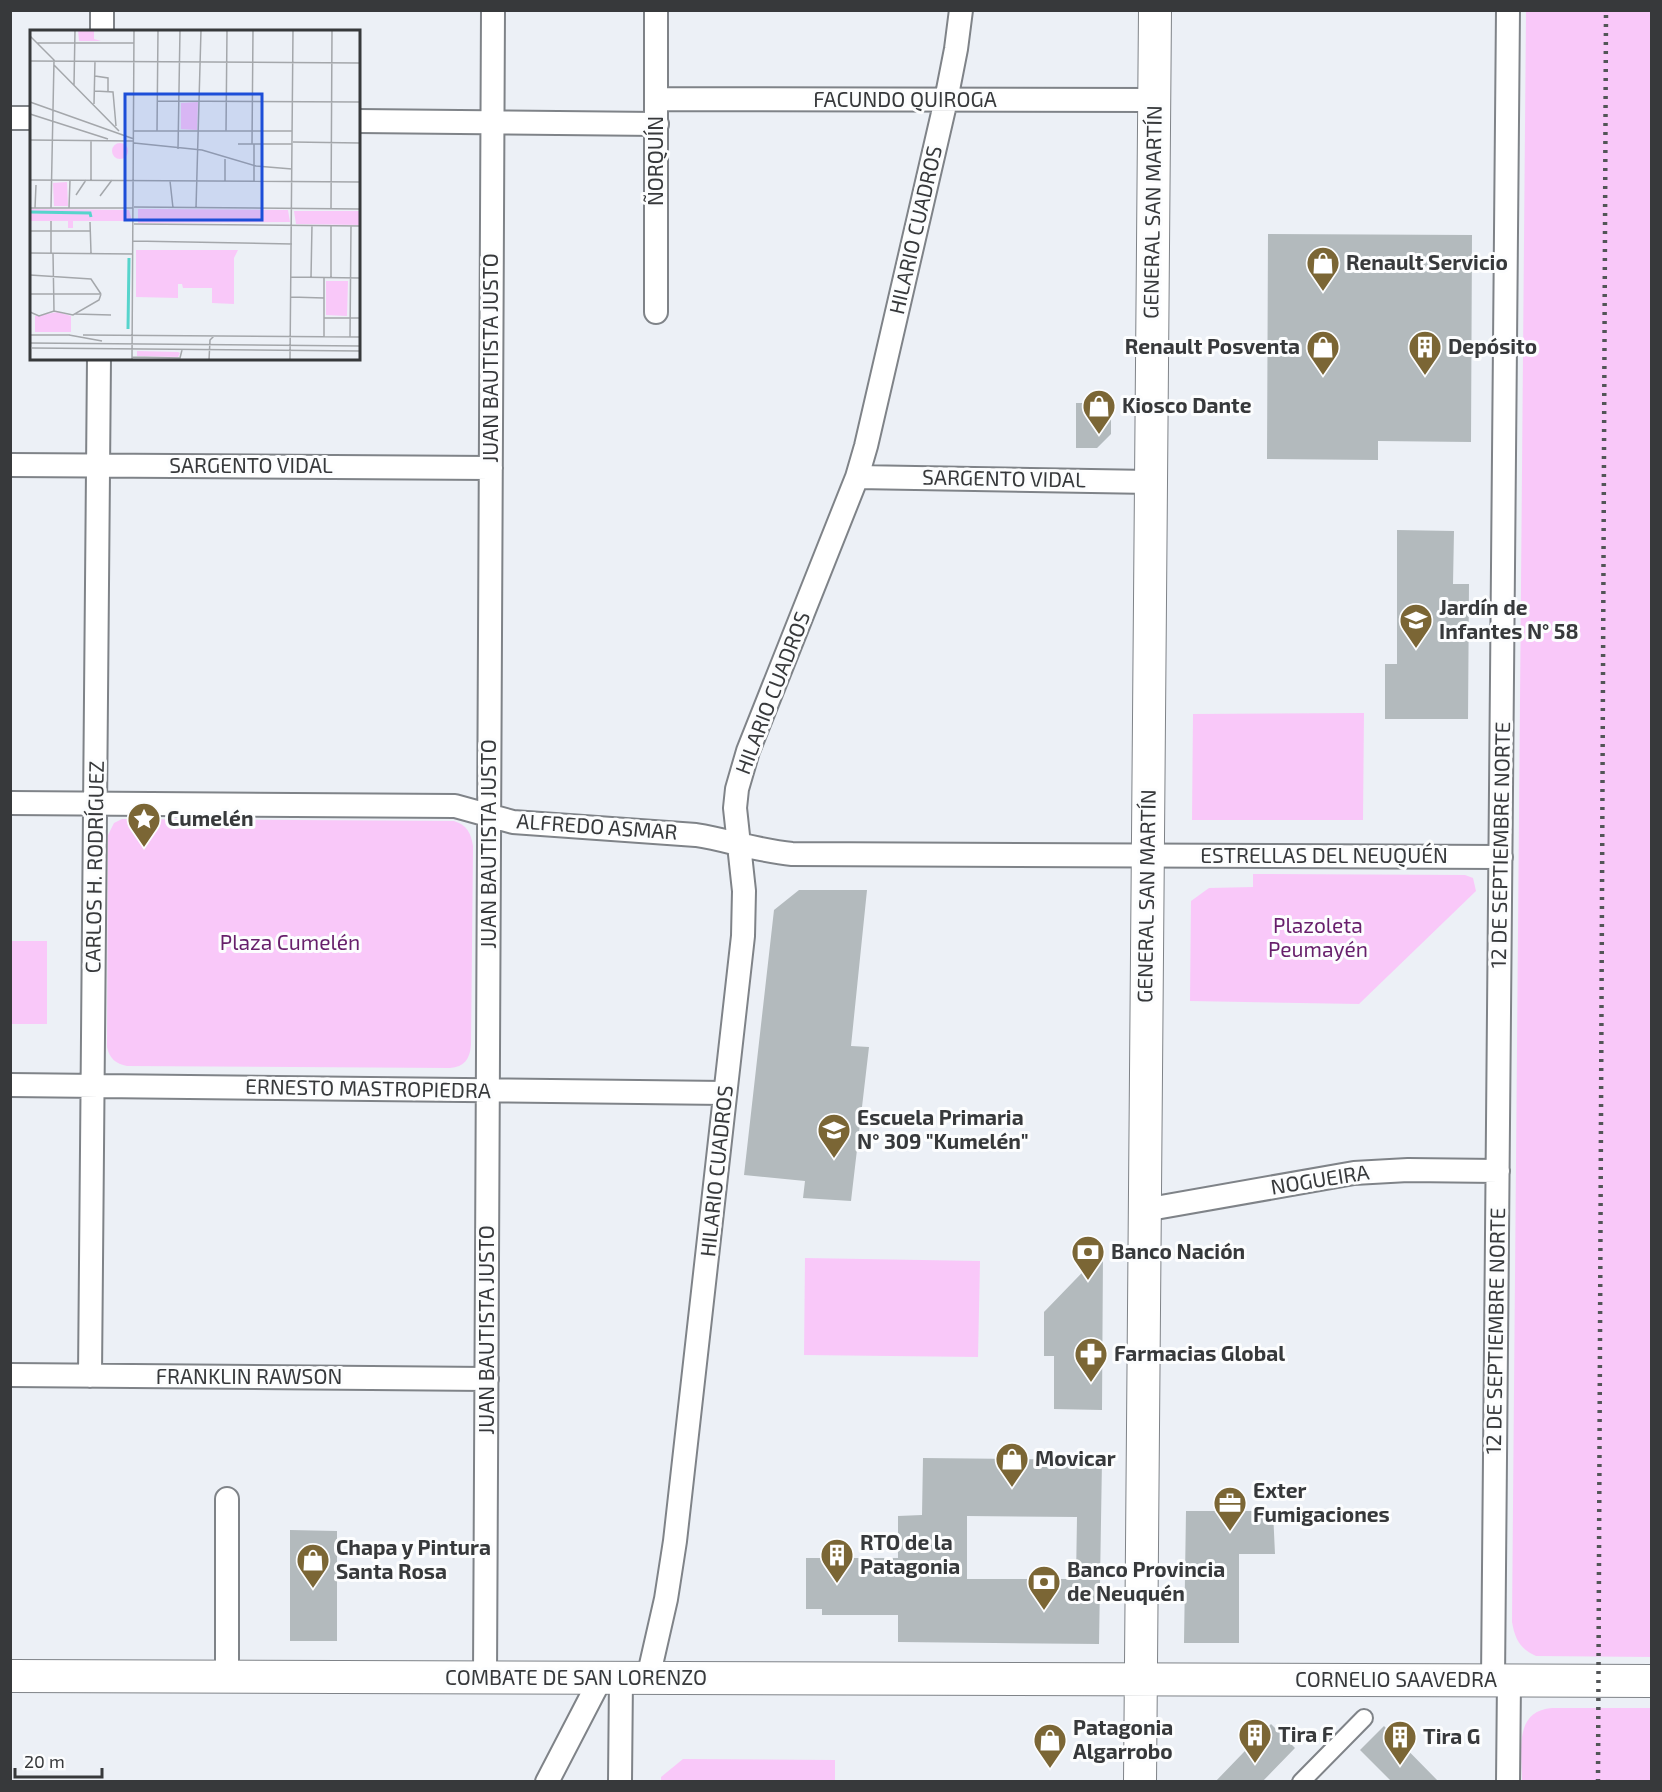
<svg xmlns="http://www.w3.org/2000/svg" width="1662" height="1792" font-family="'Exo 2',sans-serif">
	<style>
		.green { fill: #f9c8f9 }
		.building { fill: #b3babd; fill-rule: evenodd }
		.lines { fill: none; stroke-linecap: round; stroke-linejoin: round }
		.pedestrian-casing { stroke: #7f8388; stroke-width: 20 }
		.minor-casing { stroke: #7f8388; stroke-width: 26 }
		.secondary-casing { stroke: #7f8388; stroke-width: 34 }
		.pedestrian { stroke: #fff; stroke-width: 16 }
		.minor { stroke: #fff; stroke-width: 22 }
		.secondary { stroke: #fff; stroke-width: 32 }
		.rail { stroke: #525557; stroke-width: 4.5; stroke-dasharray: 3 6; stroke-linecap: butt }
		.labels { text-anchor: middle; stroke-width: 6; stroke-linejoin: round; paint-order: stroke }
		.street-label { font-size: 21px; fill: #37393b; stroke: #fcfdfe }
		.poi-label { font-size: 21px; font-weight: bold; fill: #37393b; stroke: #fcfdfe; text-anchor: start }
		.park-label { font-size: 21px; fill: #671f6b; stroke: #fcfdfe }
		.inset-river { fill: none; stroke: #57d4cc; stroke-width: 3 }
		.inset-road { fill: none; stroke: #a4a7ab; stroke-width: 1.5 }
		.view { fill: #1d4ed8; fill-opacity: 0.15; stroke: #1d4ed8; stroke-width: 3 }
		.inset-edge { fill: none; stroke: #37393b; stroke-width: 3 }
	</style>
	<rect width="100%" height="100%" fill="#ecf0f6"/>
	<!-- green -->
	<path class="green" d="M1526 11H1651V1657L1536 1656C1520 1649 1515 1639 1512 1622Z
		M1364 713 1363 820H1192L1193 714Z
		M122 819 454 821C467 825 471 833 473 846L471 1045C470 1059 464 1067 450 1068L127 1066C116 1064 109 1058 107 1047L108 835 114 823Z
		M1253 874 1465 875 1473 878 1476 891 1359 1004 1190 1001 1191 901 1209 888 1253 887Z
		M10 941H47V1024H11Z
		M805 1258 980 1261 978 1357 804 1355Z
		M1552 1708H1651V1781H1522C1522 1752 1513 1711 1552 1708Z
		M683 1759 835 1760V1781H661V1777Z"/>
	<!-- building -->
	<path class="building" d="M1268 234 1472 235 1471 442 1378 441V460L1267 459Z
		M1076 403H1111V434L1097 448H1076Z
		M1397 530 1454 531 1453 584H1469L1468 719H1385V664H1397Z
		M799 890H867L851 1046 869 1047 851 1201 803 1198 805 1181 744 1175 774 910Z
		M1103 1251 1102 1410 1054 1409V1356H1044V1312Z
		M923 1458 1102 1460 1099 1644 898 1642V1615H822V1609H806V1558H898V1516L922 1515ZM967 1516 1077 1517 1076 1579H967Z
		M1186 1511H1273L1275 1554H1239V1643H1184Z
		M290 1530 337 1531V1641H290Z
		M1271 1724 1295 1748 1262 1782H1215Z
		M1384 1726 1439 1782H1392L1360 1750Z"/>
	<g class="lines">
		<defs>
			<path id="pedestrian" d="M1301 1782 1364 1718"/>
			<path id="minor" d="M102 32V10
				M657 99 1154 100
				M10 118H32
				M358 121 657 124
				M656 312V10
				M10 465 491 468
				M857 477 1151 482
				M10 803 455 806 513 822 696 835C728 840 759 851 792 854L1501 857
				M10 1085 725 1093
				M1144 1210 1354 1173 1408 1170 1498 1171
				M10 1375 487 1379
				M90 1376 99 358
				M227 1499V1677
				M485 1678 493 10
				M648 1678 666 1599 675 1541 743 936 744 891 735 808 737 789 748 751 857 477 866 446 946 100 956 49 961 10
				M1493 1680 1508 10
				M547 1782 601 1678
				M620 1782 621 1678
				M1508 1782 1509 1680"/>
			<path id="secondary" d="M10 1676 1652 1681
				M1140 1782 1155 10"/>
		</defs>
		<!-- pedestrian casing -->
		<use href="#pedestrian" class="pedestrian-casing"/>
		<!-- minor casing -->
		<use href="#minor" class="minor-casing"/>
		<!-- secondary casing -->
		<use href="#secondary" class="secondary-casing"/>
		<!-- pedestrian -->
		<use href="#pedestrian" class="pedestrian"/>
		<!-- minor -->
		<use href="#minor" class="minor"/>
		<!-- secondary -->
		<use href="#secondary" class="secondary"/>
		<!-- rail -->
		<path class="rail" d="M1598 1782 1606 10"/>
	</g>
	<!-- icons -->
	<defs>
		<symbol id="shop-pin" viewBox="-11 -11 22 30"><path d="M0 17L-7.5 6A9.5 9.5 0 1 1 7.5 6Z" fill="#7b6635" stroke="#fcfdfe"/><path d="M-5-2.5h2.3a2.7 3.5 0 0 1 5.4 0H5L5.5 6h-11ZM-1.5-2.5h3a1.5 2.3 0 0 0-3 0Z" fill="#fff"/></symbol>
		<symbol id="building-pin" viewBox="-11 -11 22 30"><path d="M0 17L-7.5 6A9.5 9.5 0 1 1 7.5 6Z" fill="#7b6635" stroke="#fcfdfe"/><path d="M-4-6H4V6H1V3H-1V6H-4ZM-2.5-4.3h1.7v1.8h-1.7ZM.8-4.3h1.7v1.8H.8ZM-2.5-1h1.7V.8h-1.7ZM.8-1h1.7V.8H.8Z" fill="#fff"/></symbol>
		<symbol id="school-pin" viewBox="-11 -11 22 30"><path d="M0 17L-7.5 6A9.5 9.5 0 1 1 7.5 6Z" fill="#7b6635" stroke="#fcfdfe"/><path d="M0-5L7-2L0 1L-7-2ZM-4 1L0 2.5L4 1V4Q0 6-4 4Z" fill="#fff"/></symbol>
		<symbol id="sight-pin" viewBox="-11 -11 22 30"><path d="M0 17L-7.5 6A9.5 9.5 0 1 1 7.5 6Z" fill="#7b6635" stroke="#fcfdfe"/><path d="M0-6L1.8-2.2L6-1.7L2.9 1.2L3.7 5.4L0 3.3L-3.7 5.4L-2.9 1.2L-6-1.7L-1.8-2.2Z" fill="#fff"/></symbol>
		<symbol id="bank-pin" viewBox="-11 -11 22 30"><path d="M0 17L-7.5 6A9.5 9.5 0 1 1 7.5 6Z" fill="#7b6635" stroke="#fcfdfe"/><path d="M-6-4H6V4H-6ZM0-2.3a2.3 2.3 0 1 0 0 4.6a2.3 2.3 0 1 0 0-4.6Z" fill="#fff"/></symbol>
		<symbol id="pharmacy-pin" viewBox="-11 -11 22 30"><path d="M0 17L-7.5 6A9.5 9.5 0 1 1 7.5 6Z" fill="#7b6635" stroke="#fcfdfe"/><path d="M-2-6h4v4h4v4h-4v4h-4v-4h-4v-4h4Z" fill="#fff"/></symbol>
		<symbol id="office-pin" viewBox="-11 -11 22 30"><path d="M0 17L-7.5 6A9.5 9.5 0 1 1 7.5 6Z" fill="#7b6635" stroke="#fcfdfe"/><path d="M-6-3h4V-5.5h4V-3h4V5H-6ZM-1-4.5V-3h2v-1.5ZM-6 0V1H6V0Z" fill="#fff"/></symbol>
	</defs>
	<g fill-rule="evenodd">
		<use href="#shop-pin" x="1304" y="244" width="38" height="52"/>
		<use href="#shop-pin" x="1304" y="328" width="38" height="52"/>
		<use href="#building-pin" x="1406" y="328" width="38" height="52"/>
		<use href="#shop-pin" x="1080" y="387" width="38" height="52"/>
		<use href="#school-pin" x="1397" y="601" width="38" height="52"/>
		<use href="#sight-pin" x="125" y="800" width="38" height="52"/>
		<use href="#school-pin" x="815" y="1111" width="38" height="52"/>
		<use href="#bank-pin" x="1069" y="1233" width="38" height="52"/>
		<use href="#pharmacy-pin" x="1072" y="1335" width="38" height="52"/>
		<use href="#shop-pin" x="993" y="1440" width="38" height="52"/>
		<use href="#office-pin" x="1211" y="1484" width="38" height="52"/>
		<use href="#building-pin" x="818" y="1536" width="38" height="52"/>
		<use href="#shop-pin" x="294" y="1541" width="38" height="52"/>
		<use href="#bank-pin" x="1025" y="1563" width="38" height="52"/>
		<use href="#building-pin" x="1236" y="1716" width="38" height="52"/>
		<use href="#building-pin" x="1381" y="1718" width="38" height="52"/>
		<use href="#shop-pin" x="1031" y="1721" width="38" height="52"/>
	</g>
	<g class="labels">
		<!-- street labels -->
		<g class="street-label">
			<text x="905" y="107">FACUNDO QUIROGA</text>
			<text transform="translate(656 161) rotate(-90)" y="7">ÑORQUÍN</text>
			<text transform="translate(1153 212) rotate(-89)" y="7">GENERAL SAN MARTÍN</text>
			<text transform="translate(916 230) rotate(-77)" y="7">HILARIO CUADROS</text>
			<text transform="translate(491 358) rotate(-90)" y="7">JUAN BAUTISTA JUSTO</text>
			<text x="251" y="473">SARGENTO VIDAL</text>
			<text transform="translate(1004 479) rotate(1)" y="7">SARGENTO VIDAL</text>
			<text transform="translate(773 693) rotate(-69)" y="7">HILARIO CUADROS</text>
			<text transform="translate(597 827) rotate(4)" y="7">ALFREDO ASMAR</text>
			<text transform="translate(489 844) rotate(-90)" y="7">JUAN BAUTISTA JUSTO</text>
			<text transform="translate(1501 845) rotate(-89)" y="7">12 DE SEPTIEMBRE NORTE</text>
			<text x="1324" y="863">ESTRELLAS DEL NEUQUÉN</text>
			<text transform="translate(95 867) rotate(-89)" y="7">CARLOS H. RODRÍGUEZ</text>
			<text transform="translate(1147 896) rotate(-89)" y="7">GENERAL SAN MARTÍN</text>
			<text transform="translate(368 1089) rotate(1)" y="7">ERNESTO MASTROPIEDRA</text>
			<text transform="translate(717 1171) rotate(-84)" y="7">HILARIO CUADROS</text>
			<text transform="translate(1320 1180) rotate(-9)" y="7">NOGUEIRA</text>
			<text transform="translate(487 1330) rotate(-90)" y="7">JUAN BAUTISTA JUSTO</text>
			<text transform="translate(1496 1331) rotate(-89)" y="7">12 DE SEPTIEMBRE NORTE</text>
			<text x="249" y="1384">FRANKLIN RAWSON</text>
			<text x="576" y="1685">COMBATE DE SAN LORENZO</text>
			<text x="1396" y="1687">CORNELIO SAAVEDRA</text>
		</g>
		<!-- poi labels -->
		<g class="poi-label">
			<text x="1346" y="270">Renault Servicio</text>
			<text x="1300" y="354" text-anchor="end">Renault Posventa</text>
			<text x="1448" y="354">Depósito</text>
			<text x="1122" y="413">Kiosco Dante</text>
			<text x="1439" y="615">Jardín de<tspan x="1439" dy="24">Infantes N° 58</tspan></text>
			<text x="167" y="826">Cumelén</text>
			<text x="857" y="1125">Escuela Primaria<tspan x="857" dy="24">N° 309 "Kumelén"</tspan></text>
			<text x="1111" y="1259">Banco Nación</text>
			<text x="1114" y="1361">Farmacias Global</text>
			<text x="1035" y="1466">Movicar</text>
			<text x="1253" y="1498">Exter<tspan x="1253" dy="24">Fumigaciones</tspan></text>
			<text x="860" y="1550">RTO de la<tspan x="860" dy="24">Patagonia</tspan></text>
			<text x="336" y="1555">Chapa y Pintura<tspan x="336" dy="24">Santa Rosa</tspan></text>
			<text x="1067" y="1577">Banco Provincia<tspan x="1067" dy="24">de Neuquén</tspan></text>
			<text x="1073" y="1735">Patagonia<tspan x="1073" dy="24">Algarrobo</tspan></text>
			<text x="1278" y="1742">Tira F</text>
			<text x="1423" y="1744">Tira G</text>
		</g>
		<!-- park labels -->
		<g class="park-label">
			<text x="1318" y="933">Plazoleta<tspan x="1318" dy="24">Peumayén</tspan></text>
			<text x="290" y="950">Plaza Cumelén</text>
		</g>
	</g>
	<!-- overview -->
	<g transform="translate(30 30)">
		<rect width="330" height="330" fill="#ecf0f6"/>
		<path d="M48 0H64V9L71 11H49ZM168 72 167 100 151 99V73ZM82 121a8 8 0 1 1 16 0a8 8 0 1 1-16 0ZM37 152 38 176H24L23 153ZM0 179 99 180 102 191H43V198H38V191H0ZM108 179 258 180 260 192 108 193ZM264 181H330V195L266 194ZM106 220H208L204 228V274L182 273V258H153L152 254H148V268L106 267ZM296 251H318L317 286 296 285ZM28 282 41 286V302H5V286ZM107 321 148 322 150 323 148 327 107 326Z" fill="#f9c8f9"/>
		<path class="inset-river" d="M0 182 60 183 61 187M98 299 99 228"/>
		<path class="inset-road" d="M0 6 24 30 21 178M7 13H104M0 31 330 33M24 35 89 101M65 46 78 48V61M44 55 45 0M65 61 83 62 86 96M127 71 330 72M0 72 104 109M64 74 65 31M0 84 78 109M104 101H262M127 101 128 0M196 101 197 0M0 110 103 111M263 112 330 113M104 113 172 120 226 136 262 139M208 114H262M222 114 223 0M148 119 150 0M0 150 330 152M61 150V110M140 151 143 178M195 151V129M224 151V114M46 165 56 150M70 166 82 150M104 177 330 179M0 178H103M5 178 6 155M39 178 40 150M166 178 171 0M301 179 302 0M21 191V223M60 192 61 223M104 194 330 196M0 201H61M103 211 262 214M0 223 103 224M23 223 24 281M0 245 61 249 71 264M261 247 330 248M281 248 282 195M301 248V196M0 264H70M261 267 294 268M0 282 9 286 24 281 43 285 69 270 71 264M45 284 81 285M294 288H330M0 305H40M39 305 72 311M53 305 330 307M294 307V248M320 307 321 196M0 313 330 316M2 318 330 321M102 327 150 328 152 320M102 330 104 0M179 330 180 310 184 306M260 330 263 0"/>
		<path class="view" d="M95 64H232V190H95Z"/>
		<rect width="330" height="330" class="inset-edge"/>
	</g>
	<!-- border -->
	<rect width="1662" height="1792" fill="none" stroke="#37393b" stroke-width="24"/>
	<!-- scale -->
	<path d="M15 1768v9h87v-9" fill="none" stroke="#37393b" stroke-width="3"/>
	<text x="24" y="1768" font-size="18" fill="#37393b" stroke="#fcfdfe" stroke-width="4.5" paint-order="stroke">20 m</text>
</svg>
